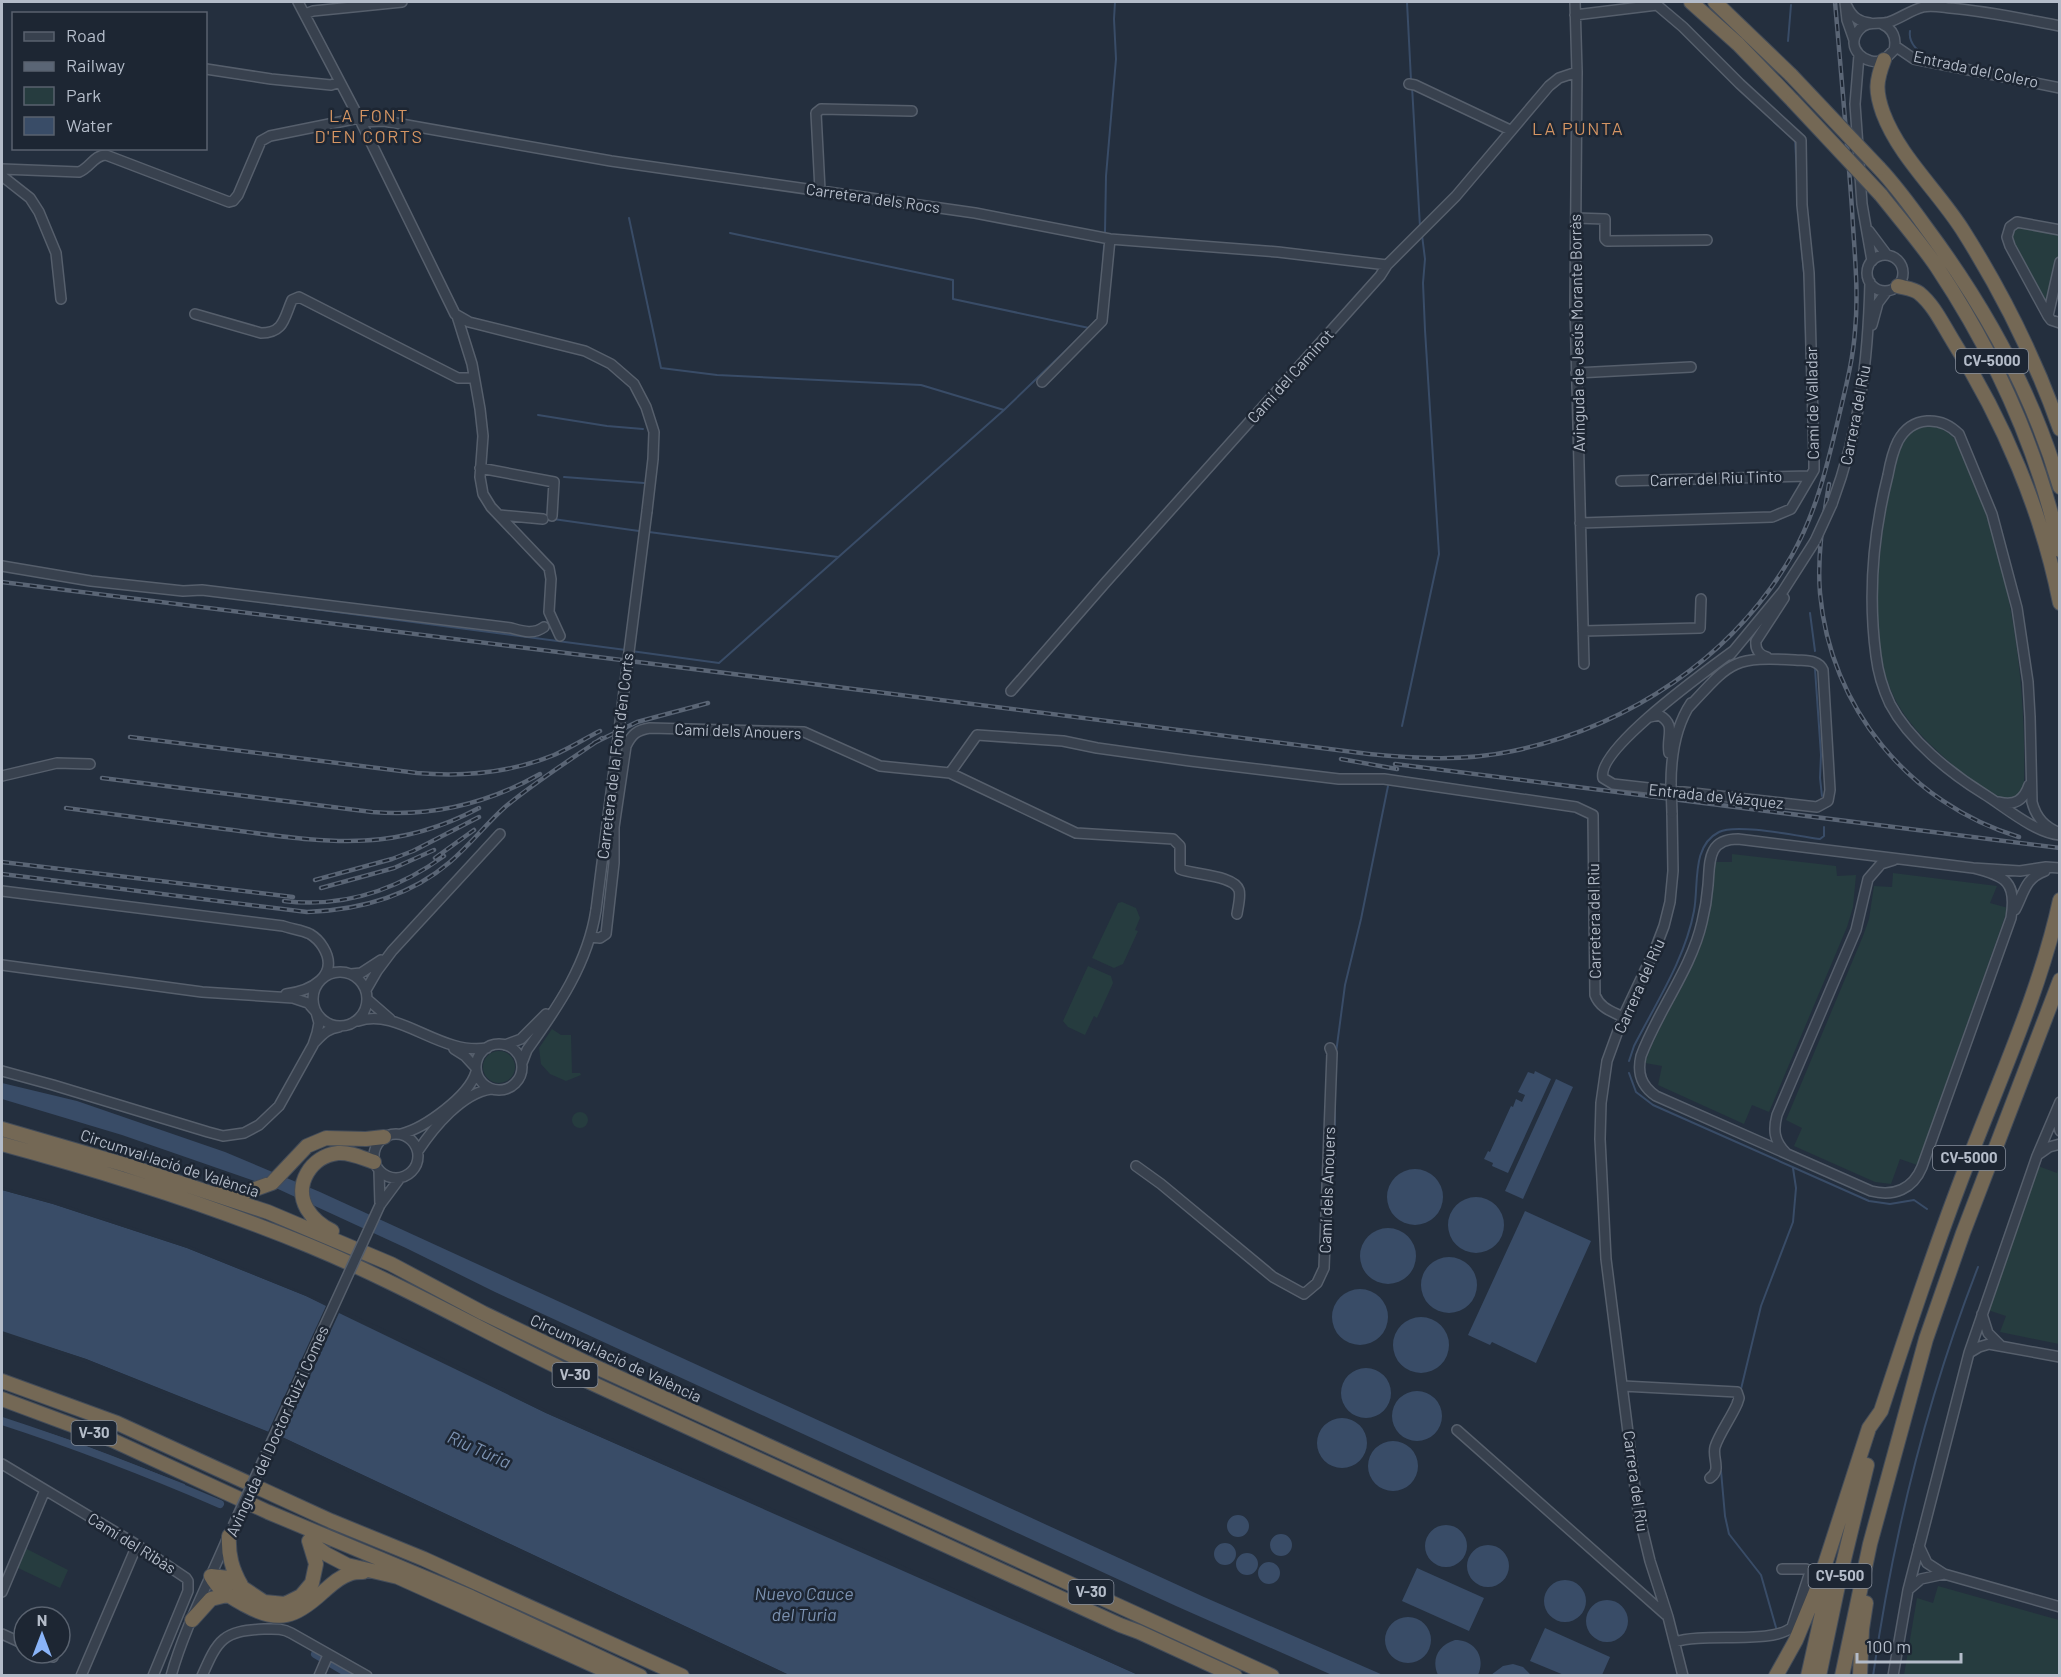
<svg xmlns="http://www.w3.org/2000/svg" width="2061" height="1677" font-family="Barlow,sans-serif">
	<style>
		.green { fill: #263c3f }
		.water { fill: #394c67 }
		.pier { fill: #242f3e }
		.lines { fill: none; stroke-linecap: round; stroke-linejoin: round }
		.stream { stroke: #394c67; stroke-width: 2 }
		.canal { stroke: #394c67; stroke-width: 8 }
		.minor-casing { stroke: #565f6c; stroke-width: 12 }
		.highway-casing { stroke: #434c59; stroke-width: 16 }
		.minor { stroke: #38414e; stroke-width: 9 }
		.highway { stroke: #746855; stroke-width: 14 }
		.rail-casing { stroke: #5a6575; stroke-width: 4.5 }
		.rail { stroke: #1d2633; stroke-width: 2; stroke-dasharray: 7; stroke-linecap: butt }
		.minor-bridge-casing { stroke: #565f6c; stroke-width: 12; stroke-linecap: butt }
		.highway-bridge-casing { stroke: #434c59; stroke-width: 16; stroke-linecap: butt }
		.minor-bridge { stroke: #38414e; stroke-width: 9 }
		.highway-bridge { stroke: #746855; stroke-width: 14 }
		.labels { text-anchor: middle; stroke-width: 5; stroke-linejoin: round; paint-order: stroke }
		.shield { fill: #1d2633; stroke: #878f9c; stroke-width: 1.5 }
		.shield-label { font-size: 15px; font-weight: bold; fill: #b4bcc9 }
		.street-label { font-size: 16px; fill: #b4bcc9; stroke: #1d2633 }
		.neighbourhood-label { font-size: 18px; letter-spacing: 1.5px; fill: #d59563; stroke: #1d2633 }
		.water-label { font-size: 18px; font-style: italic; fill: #7c92b1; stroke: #1d2633 }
	</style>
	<rect width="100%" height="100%" fill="#242f3e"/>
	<!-- green -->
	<path class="green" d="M2018 225 2059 232V252L2049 303 2046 306 2010 240 2011 230Z
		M1928 426C1944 427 1953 434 1960 447 2008 554 2027 668 2024 785V789L2016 799C2012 799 2007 800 2003 799 1992 796 1963 774 1954 766 1928 743 1901 719 1889 685 1868 631 1879 530 1894 474 1897 461 1899 446 1908 436 1913 430 1920 428 1928 426Z
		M1732 854 1836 866 1837 876 1856 875 1853 907 1847 927 1769 1112 1752 1105 1744 1124 1658 1085 1662 1066 1645 1063C1657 1027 1680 995 1695 960 1709 928 1713 896 1715 862H1732Z
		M1893 873 1997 886 1990 903 2008 908 1917 1165 1900 1159 1891 1184 1875 1182 1794 1146 1802 1128 1786 1120 1863 936 1869 919 1874 886 1892 887Z
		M1122 902 1136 908 1140 918 1135 930 1138 931 1123 964 1114 968 1092 958 1118 903Z
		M1088 966 1111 976 1113 983 1097 1018 1094 1016 1085 1035 1068 1027 1063 1021Z
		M552 1029 561 1035H571L572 1073H580L581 1075 566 1081 550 1074 541 1064 539 1048Z
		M483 1067a16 16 0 1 1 32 0a16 16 0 1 1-32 0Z
		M572 1120a8 8 0 1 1 16 0a8 8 0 1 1-16 0Z
		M2059 1164V1344L2000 1332 2006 1316 1988 1310 2038 1166 2057 1173Z
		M23 1547 68 1570 60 1588 16 1567Z
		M1938 1586 2059 1620V1675H1904L1917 1598 1933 1603Z"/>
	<!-- water -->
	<path class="water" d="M1535 1071 1551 1079 1508 1173 1492 1166 1493 1163 1484 1159 1488 1151 1490 1152 1511 1106 1513 1107 1516 1099 1522 1102 1525 1095 1518 1092 1528 1072 1534 1074Z
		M1556 1079 1573 1087 1523 1199 1505 1191Z
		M2 1083 77 1101 225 1152 320 1192 1204 1597 1383 1675H1332L1176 1606 495 1292 406 1248 278 1189 122 1135 2 1099Z
		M1387 1197a28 28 0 1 1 56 0a28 28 0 1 1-56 0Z
		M2 1190 53 1204 187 1248 306 1296 384 1332 546 1413 930 1581 1138 1675H789L284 1438 86 1359 2 1332Z
		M1448 1225a28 28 0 1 1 56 0a28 28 0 1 1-56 0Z
		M1525 1211 1591 1241 1536 1363 1492 1342 1490 1345 1468 1335Z
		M1360 1256a28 28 0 1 1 56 0a28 28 0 1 1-56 0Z
		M1421 1285a28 28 0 1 1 56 0a28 28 0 1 1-56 0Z
		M1332 1317a28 28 0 1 1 56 0a28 28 0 1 1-56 0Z
		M1393 1345a28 28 0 1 1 56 0a28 28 0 1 1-56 0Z
		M1341 1393a25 25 0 1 1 50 0a25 25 0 1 1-50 0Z
		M1392 1416a25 25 0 1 1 50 0a25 25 0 1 1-50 0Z
		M1317 1443a25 25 0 1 1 50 0a25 25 0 1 1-50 0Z
		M1368 1466a25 25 0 1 1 50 0a25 25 0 1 1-50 0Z
		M1227 1526a11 11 0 1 1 22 0a11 11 0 1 1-22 0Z
		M1425 1546a21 21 0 1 1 42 0a21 21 0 1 1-42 0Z
		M1270 1545a11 11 0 1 1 22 0a11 11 0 1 1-22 0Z
		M1214 1554a11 11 0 1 1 22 0a11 11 0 1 1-22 0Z
		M1467 1566a21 21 0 1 1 42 0a21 21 0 1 1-42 0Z
		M1236 1564a11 11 0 1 1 22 0a11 11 0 1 1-22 0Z
		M1258 1573a11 11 0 1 1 22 0a11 11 0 1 1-22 0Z
		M1417 1568 1484 1598 1469 1631 1402 1601Z
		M1544 1601a21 21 0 1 1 42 0a21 21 0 1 1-42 0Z
		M1586 1621a21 21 0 1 1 42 0a21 21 0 1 1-42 0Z
		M1385 1640a23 23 0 1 1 46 0a23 23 0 1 1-46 0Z
		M1545 1628 1610 1657 1602 1675H1564L1530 1661Z
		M1455 1640C1475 1640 1486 1657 1478 1675H1438C1431 1660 1438 1645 1455 1640Z
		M1513 1664 1523 1667 1531 1675H1491L1503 1666Z"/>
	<!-- pier -->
	<path class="pier" d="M2 1187 53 1201 188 1245 307 1294 386 1330 547 1410 931 1578 1139 1673 1141 1676 546 1413 339 1313 282 1437 789 1675 782 1676 283 1441 85 1362 2 1335V1331L86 1359 268 1432 326 1306 306 1296 187 1248 53 1204 2 1190Z"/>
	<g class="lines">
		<!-- stream -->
		<path class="stream" d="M1407 2 1411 80
			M1910 31C1908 44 1919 52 1929 58
			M1788 41 1791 5
			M1412 86 1420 227
			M1774 122 1788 134
			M1795 140 1797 173
			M629 218 661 368 717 375 921 385 1004 410
			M1800 229 1805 284
			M1105 232 1106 176 1116 59 1114 19 1115 2
			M730 233 953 280V299L1089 328
			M1103 267 1104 246
			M1805 304 1809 430
			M538 415 607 426 643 429
			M564 477 644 483
			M553 519 639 531
			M649 532 838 557
			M268 603 626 650
			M1810 613 1815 651
			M631 651 719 663 1004 410 1085 332
			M1815 669 1821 755 1820 778 1822 796
			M1402 726 1439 554 1425 330 1423 283 1425 259 1422 235
			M1336 1053 1345 985 1361 919 1388 786
			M1629 1061 1634 1046C1656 1003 1685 959 1694 911 1699 885 1691 846 1719 832 1736 823 1798 836 1820 839L1824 836V827
			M1629 1073 1636 1092 1653 1105 1869 1201 1890 1204 1914 1200 1927 1209
			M1335 1088V1164
			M1741 1389 1761 1306 1793 1222 1796 1188 1793 1168
			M2 1419 67 1440 184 1485
			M1721 1471 1725 1516 1729 1534 1761 1575 1777 1631
			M1873 1676C1893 1536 1927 1398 1978 1267"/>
		<!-- canal -->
		<path class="canal" d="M2 1421C76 1445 148 1473 220 1504
			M315 1654 352 1676"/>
		<defs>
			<path id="minor" d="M298 2 359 118 455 314 469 322 585 351 611 364 634 384 646 407 654 432 653 459 647 511
				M1575 2 1577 72 1575 305 1584 664
				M1845 2 1847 20 1854 40
				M1847 6C1852 17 1859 22 1870 23
				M305 14 313 11 402 2
				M1575 15 1657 5 1683 27 1740 84 1801 140 1802 205 1809 273 1814 458V470L1791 509 1772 517 1580 523
				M1882 24C1893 29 1897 38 1894 50L1884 60C1866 67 1844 48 1859 30 1867 20 1879 25 1889 22 1901 18 1911 10 1923 7 1931 5 1941 7 1950 8 1987 11 2023 19 2060 26
				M1895 46 1914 59 2060 88
				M1859 55 1855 104 1862 204 1872 261
				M206 69 271 79 331 85 340 82
				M1409 84 1415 85 1510 130
				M361 122 384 121 611 161 975 213 1110 239 1278 252 1387 265
				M2 169 79 172C90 168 94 155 106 155L229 202 233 201 238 195 261 141 270 136 359 118
				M2 176 30 198 39 212 56 253 61 299
				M820 190 816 113 821 109 912 111
				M1576 218 1605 219V239L1607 241 1707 240
				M2060 230 2017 222 2010 227 2007 237 2010 246 2048 316 2051 320 2060 323
				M1869 231 1887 255
				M1867 273a18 18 0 1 1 36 0a18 18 0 1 1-36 0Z
				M195 314 261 333C284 333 284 318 292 300L299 297 458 378H474
				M457 316 472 364 480 409 483 436 480 477 483 494 491 507 549 568 551 579 549 612 560 636
				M2048 316 2060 262
				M1872 325 1878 303 1887 291
				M1576 373 1691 367
				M1042 382 1102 321 1110 239
				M480 468 554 482 552 516
				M1621 481 1810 476
				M1832 504C1860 428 1868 362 1870 282
				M499 515 543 519
				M2 566 91 581 183 591 202 590 511 628C522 631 533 635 544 627
				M1583 631 1700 628 1701 599
				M1730 655 1783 591 1815 541
				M1767 657C1759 655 1755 649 1756 641L1784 598
				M1011 691 1106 582 1380 276 1387 265 1456 196 1549 86 1559 78 1577 72
				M1688 708C1730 663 1731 656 1795 660 1806 661 1818 659 1823 670L1830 790 1828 801 1817 807 1613 784 1603 778C1596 749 1709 669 1733 651
				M1650 717 1659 715C1677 725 1666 736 1669 753
				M950 773 977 735 1063 741 1097 748 1190 761 1339 779H1384L1576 807 1593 815 1595 995C1600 1008 1611 1011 1623 1017
				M2 776 57 763 90 764
				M1671 784C1671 756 1675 727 1691 703
				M1999 802C2015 806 2024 800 2029 785
				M1672 813 1673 871 1670 902 1664 926 1656 947 1623 1017 1607 1061 1601 1103 1600 1139 1606 1259 1638 1511 1650 1561 1668 1617 1683 1676
				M2060 833C2045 827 2036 818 2032 802L2030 717 2028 682 2017 608 1992 514 1959 434C1950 425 1940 420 1927 421 1914 422 1904 430 1898 441 1893 451 1890 464 1888 475 1873 534 1868 596 1876 656 1878 673 1883 689 1890 704 1909 740 1950 773 1984 794 2005 807 2035 833 2060 835
				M1973 868C2006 876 2017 882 2011 918L1922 1167C1913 1189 1894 1197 1871 1191L1656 1096C1641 1086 1637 1073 1641 1056 1658 1010 1691 970 1702 922 1705 910 1707 898 1708 885 1710 862 1707 839 1738 839L1973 868 2020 871 2046 867 2060 868
				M2 891 283 926C291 929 302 930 310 934 315 937 320 942 323 947 341 976 310 991 286 994
				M2015 910C2024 893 2025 878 2045 871
				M591 937 600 938 606 934 614 863V827L626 746C632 734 637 730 650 728L804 732 880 766 950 773 1076 833 1173 839 1180 846V869C1194 875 1234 875 1239 890 1241 896 1238 907 1237 914
				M2 965 202 992 293 998 308 1003 316 1012 319 1023 317 1033 313 1045 279 1106 259 1125 244 1133 223 1136 208 1132 53 1085 2 1071
				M313 999a27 27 0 1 1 54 0a27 27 0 1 1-54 0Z
				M351 974 361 973 381 960
				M366 990 377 971 392 951 500 834
				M367 999 390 1019
				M358 1021C399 1007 440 1056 487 1048
				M314 1043C322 1035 328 1028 339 1027
				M476 1067a23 23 0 1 1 46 0a23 23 0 1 1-46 0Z
				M505 1045 521 1039 546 1014
				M454 1049 465 1056 476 1068
				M522 1063 527 1050C558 1007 588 963 596 910
				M2056 1114 2060 1131
				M374 1156a22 22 0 1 1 44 0a22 22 0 1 1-44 0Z
				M401 1134C425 1128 469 1096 476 1072
				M418 1151C434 1127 462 1093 491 1089
				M1786 1153C1774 1141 1773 1130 1777 1115L1856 930 1868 879 1881 864 1894 860
				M2039 1154 2049 1147 2060 1144
				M1136 1166 1161 1184 1273 1277 1304 1294 1317 1283 1324 1268 1332 1053 1330 1048
				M379 1171 380 1205
				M380 1205 400 1178
				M1982 1314 1988 1333 2000 1345
				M1969 1353 1979 1347 1989 1344 2060 1357
				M1623 1386 1737 1392 1739 1398 1737 1404C1731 1418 1719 1434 1715 1447 1712 1458 1722 1470 1710 1478
				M1457 1430 1666 1615
				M2 1464 137 1545 186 1578 188 1581V1591L153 1676
				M1919 1546 1927 1563 1944 1574 2060 1607
				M1908 1590 1921 1579 1944 1574
				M2 1592 45 1490
				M2 1634 24 1644
				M1675 1642C1703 1632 1773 1645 1792 1627L1810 1572 1806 1569H1782
				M45 1653 53 1657
				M81 1676 137 1545
				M171 1676C184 1629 208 1584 227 1539
				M202 1676C218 1639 223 1631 264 1629 274 1629 282 1628 291 1633L367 1676
				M319 1676 328 1655
				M1893 1676 1908 1590 1969 1353 2037 1156 2060 1102"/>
			<path id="highway" d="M1691 2 1738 44 1793 101
				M1715 2 1791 75
				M1884 60C1876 81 1875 91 1883 113 1899 156 1937 190 1962 229 2002 292 2035 358 2060 429
				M1879 168C1897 187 1912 208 1927 229 1985 307 2033 394 2060 487
				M1881 195C1900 219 1920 242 1937 267 1994 353 2038 449 2060 550
				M1898 286C1905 288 1914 289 1919 293 1934 305 1943 325 1953 341 2003 420 2042 511 2060 603
				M2 1129 126 1165 268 1212 391 1264 483 1313 585 1362 1272 1676
				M2 1144C106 1172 210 1205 310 1246 404 1285 493 1337 585 1380 763 1462 941 1543 1120 1625L1139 1632 1235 1676
				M223 1189 238 1192 250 1191 272 1183 307 1146 326 1138 366 1139 384 1137
				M332 1231C322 1226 313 1219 307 1209 293 1185 311 1156 338 1153 351 1152 362 1158 374 1162
				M2 1381 117 1423 331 1521 424 1559 682 1676
				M2 1399 112 1440 268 1512 471 1597 640 1676
				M229 1536C228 1555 232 1569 241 1585
				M310 1542 326 1554 347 1565 398 1577 615 1675
				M211 1576 228 1578 264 1602 285 1604 301 1596 312 1583 316 1564 309 1541
				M211 1576C219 1591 231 1597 245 1605 279 1624 296 1617 323 1592 331 1585 339 1577 349 1574 354 1572 359 1572 363 1572
				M192 1620 211 1599 227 1595
				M1776 1676 1796 1640 1817 1589 1869 1428 1881 1411C1910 1323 1939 1235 1973 1149 2004 1069 2042 984 2060 900
				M1808 1676 1831 1573
				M1819 1676 1840 1576 1867 1465
				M1842 1676 1870 1544 1926 1339 1963 1233 2060 980
				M1860 1676 1862 1629 1866 1603"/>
		</defs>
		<!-- minor casing -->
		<use href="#minor" class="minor-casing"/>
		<!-- highway casing -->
		<use href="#highway" class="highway-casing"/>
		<!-- minor -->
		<use href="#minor" class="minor"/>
		<!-- highway -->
		<use href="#highway" class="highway"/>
		<defs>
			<path id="rail" d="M1829 484C1823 520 1817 556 1820 593 1830 707 1909 804 2019 837
				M2 582 1369 754C1417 759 1466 761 1513 751 1627 727 1733 658 1792 555 1816 513 1827 466 1838 420 1845 390 1853 361 1855 331 1859 290 1854 249 1852 209 1847 140 1841 71 1835 2
				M130 737 417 773C463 777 510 773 554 755 570 748 584 739 600 731
				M594 743 637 722 708 703
				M1341 759 1397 769
				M1395 764 2060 848
				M102 778 372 812C432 817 487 804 540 774
				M66 808C118 815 171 822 224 829 320 841 389 856 479 808
				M435 858 474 830
				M2 862 293 897
				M2 874 307 912C360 910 409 897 450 862 470 845 486 824 505 807 535 782 570 760 602 738
				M315 880 392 859 413 851 479 817
				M321 888 394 868 434 850
				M284 901C343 908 397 890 444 856"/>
		</defs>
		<!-- rail casing -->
		<use href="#rail" class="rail-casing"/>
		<!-- rail -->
		<use href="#rail" class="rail"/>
		<defs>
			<path id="minor-bridge" d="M1815 541 1832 504
				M1671 784 1672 813
				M596 910 647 511
				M233 1526 380 1205"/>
			<path id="highway-bridge" d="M1791 75 1879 168
				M1793 101 1881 195"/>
		</defs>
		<!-- minor-bridge casing -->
		<use href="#minor-bridge" class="minor-bridge-casing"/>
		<!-- highway-bridge casing -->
		<use href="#highway-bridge" class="highway-bridge-casing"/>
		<!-- minor-bridge -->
		<use href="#minor-bridge" class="minor-bridge"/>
		<!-- highway-bridge -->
		<use href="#highway-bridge" class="highway-bridge"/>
	</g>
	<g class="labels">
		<!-- shield labels -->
		<g class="shield">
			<rect x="1956" y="349" width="72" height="24" rx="4.5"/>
			<rect x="1933" y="1146" width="72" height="24" rx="4.5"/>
			<rect x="552.5" y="1363" width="45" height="24" rx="4.5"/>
			<rect x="71.5" y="1421" width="45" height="24" rx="4.5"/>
			<rect x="1808.5" y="1564" width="63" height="24" rx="4.5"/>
			<rect x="1068.5" y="1580" width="45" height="24" rx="4.5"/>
		</g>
		<g class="shield-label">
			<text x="1992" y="366">CV-5000</text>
			<text x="1969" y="1163">CV-5000</text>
			<text x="575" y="1380">V-30</text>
			<text x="94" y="1438">V-30</text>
			<text x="1840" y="1581">CV-500</text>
			<text x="1091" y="1597">V-30</text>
		</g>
		<!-- street labels -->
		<g class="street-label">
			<text transform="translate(1976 69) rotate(12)" y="6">Entrada del Colero</text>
			<text transform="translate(873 198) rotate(8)" y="6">Carretera dels Rocs</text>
			<text transform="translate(1577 333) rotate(-91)" y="6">Avinguda de Jesús Morante Borràs</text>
			<text transform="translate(1290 376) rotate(-48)" y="6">Camí del Caminot</text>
			<text transform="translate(1812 403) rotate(-91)" y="6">Camí de Valladar</text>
			<text transform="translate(1855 415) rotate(-79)" y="6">Carrera del Riu</text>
			<text transform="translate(1716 478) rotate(-2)" y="6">Carrer del Riu Tinto</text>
			<text transform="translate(738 731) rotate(2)" y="6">Camí dels Anouers</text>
			<text transform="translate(615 756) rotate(-83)" y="6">Carretera de la Font d'en Corts</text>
			<text transform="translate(1716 796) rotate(6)" y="6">Entrada de Vázquez</text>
			<text transform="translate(1594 921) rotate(-91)" y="6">Carretera del Riu</text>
			<text transform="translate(1639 986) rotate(-66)" y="6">Carrera del Riu</text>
			<text transform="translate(170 1163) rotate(18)" y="6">Circumval·lació de València</text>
			<text transform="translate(1327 1190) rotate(-88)" y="6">Camí dels Anouers</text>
			<text transform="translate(616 1358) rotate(25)" y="6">Circumval·lació de València</text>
			<text transform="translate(277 1431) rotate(-66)" y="6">Avinguda del Doctor Ruiz i Comes</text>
			<text transform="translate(1636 1481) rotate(82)" y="6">Carrera del Riu</text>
			<text transform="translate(132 1543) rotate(32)" y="6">Camí del Ribàs</text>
		</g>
		<!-- neighbourhood labels -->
		<g class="neighbourhood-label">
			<text x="369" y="122">LA FONT<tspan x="369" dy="21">D'EN CORTS</tspan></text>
			<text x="1578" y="135">LA PUNTA</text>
		</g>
		<!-- water labels -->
		<g class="water-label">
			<text transform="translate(479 1450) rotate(24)" y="6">Riu Túria</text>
			<text x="804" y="1600">Nuevo Cauce<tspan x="804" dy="21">del Turia</tspan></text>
		</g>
	</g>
	<!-- border -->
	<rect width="2061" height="1677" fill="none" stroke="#b4bcc9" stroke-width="6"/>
	<!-- legend -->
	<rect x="12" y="12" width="195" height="138" fill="#1d2633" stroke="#59626f" stroke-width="1.5"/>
	<rect x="24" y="32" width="30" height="9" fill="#38414e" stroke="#59626f" stroke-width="1.5"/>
	<text x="66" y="42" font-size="18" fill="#b4bcc9">Road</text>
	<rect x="24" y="62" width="30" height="9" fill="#5a6575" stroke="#59626f" stroke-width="1.5"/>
	<text x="66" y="72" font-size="18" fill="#b4bcc9">Railway</text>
	<rect x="24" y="87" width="30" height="18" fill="#263c3f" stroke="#59626f" stroke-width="1.5"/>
	<text x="66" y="102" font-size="18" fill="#b4bcc9">Park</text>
	<rect x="24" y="117" width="30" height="18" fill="#394c67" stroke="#59626f" stroke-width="1.5"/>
	<text x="66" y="132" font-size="18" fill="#b4bcc9">Water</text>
	<!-- north arrow -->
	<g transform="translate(42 1635)"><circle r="28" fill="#1d2633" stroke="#59626f" stroke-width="1.5"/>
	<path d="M0-4.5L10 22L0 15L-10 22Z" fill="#8ab4f8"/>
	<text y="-9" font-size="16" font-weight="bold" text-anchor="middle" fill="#b4bcc9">N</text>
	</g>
	<!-- scale -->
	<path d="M1857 1653v9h104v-9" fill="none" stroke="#b4bcc9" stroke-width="3"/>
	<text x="1866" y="1653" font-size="18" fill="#b4bcc9" stroke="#1d2633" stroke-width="4.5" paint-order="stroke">100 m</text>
</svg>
